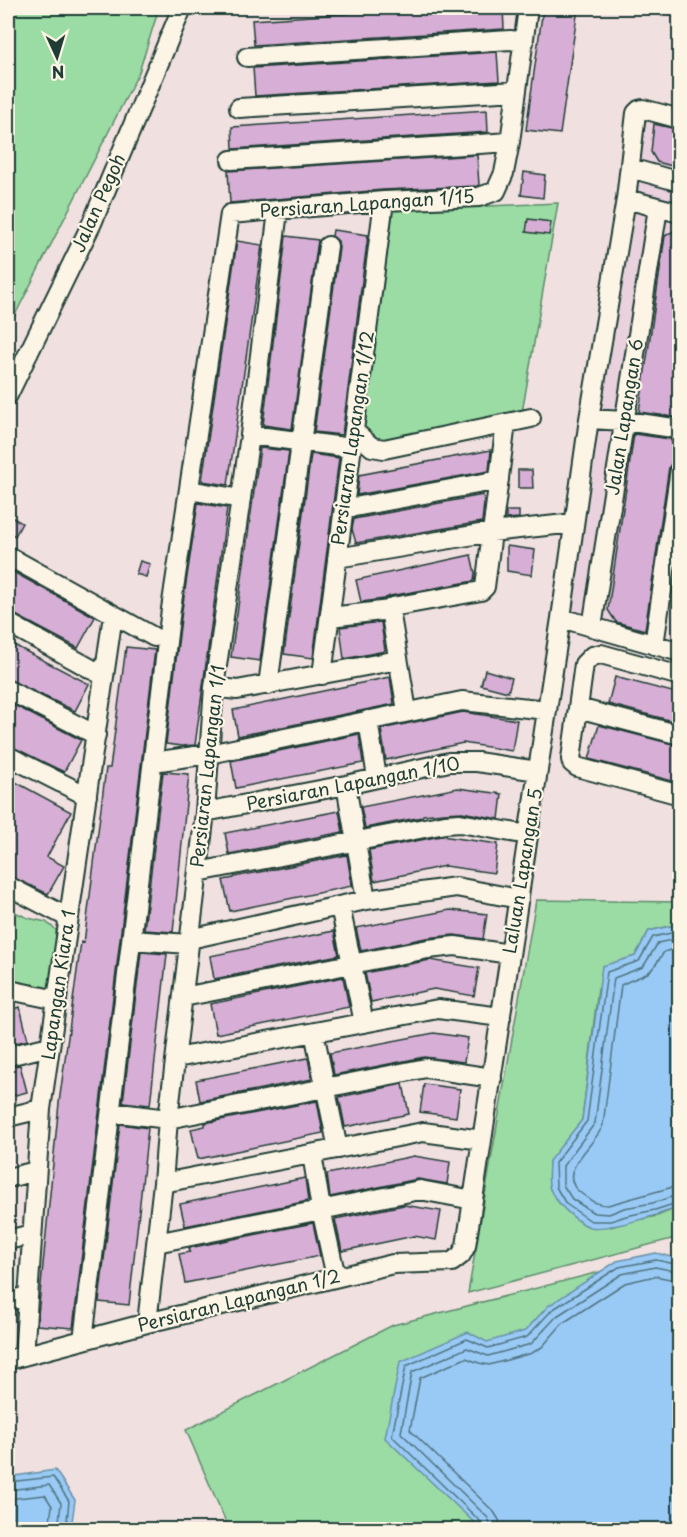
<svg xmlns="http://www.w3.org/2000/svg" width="687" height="1537" font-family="'Playpen Sans',sans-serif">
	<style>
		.built { fill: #e9d1dd }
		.green { fill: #9bdba4; stroke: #5d8c6c; stroke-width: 1.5 }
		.water { fill: #99c9f5; stroke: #6891a8; stroke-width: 1.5 }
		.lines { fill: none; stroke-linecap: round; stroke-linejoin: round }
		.shore { stroke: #507581; stroke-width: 1.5 }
		.building { fill: #d7aed5; stroke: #1f3d34; stroke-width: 1.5 }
		.minor-casing { stroke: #1f3d34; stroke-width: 22 }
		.minor { stroke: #fcf5e5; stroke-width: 18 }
		.labels { text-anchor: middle; stroke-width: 4.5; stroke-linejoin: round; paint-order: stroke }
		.street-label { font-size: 18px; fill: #1f3d34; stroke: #fcf5e5 }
	</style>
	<rect width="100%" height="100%" fill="#f1e0e0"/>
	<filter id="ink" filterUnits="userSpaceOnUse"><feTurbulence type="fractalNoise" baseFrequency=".0167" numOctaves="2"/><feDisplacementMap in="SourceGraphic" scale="12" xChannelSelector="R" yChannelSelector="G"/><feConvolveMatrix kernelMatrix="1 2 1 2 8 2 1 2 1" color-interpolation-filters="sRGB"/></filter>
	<g filter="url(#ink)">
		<!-- built -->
		<path class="built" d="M628 104 679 118V471L654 641 563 619Z"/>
		<!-- green -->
		<path class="green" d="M8 8H159L139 72 13 319 8 318Z
			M558 203 522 413 388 442 369 437 362 425 393 210Z
			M536 900 679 902V924L649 931 635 956 598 989 582 1120 549 1162 550 1189 611 1227 627 1222 657 1216 679 1207V1237L468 1293Z
			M8 909 28 918 46 922 56 930 58 940 53 992 8 987Z
			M642 1261 679 1529H229L186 1430 393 1325Z"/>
		<!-- water -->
		<path class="water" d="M679 924V1207C661 1214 608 1231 590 1227 577 1223 555 1202 550 1189 547 1182 549 1170 549 1161L582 1120 602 966 635 956 649 931Z
			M656 1253 679 1259V1529H481L385 1438 400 1362 468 1332 487 1342 525 1331 548 1306 617 1261Z
			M55 1470 75 1500 71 1529H8V1477Z"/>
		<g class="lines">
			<!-- shore -->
			<path class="shore" d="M680 931 653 937 639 961 607 972 587 1121 555 1163 556 1187 566 1204 591 1221H611L626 1216 655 1210 680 1202
				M680 938 658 943 643 967 614 978 595 1123 563 1166V1185L572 1199 594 1213 609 1214 624 1208 653 1203 680 1194
				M680 947 664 952C646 981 648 971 621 985L603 1125C595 1147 552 1173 582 1194 591 1201 597 1205 608 1205L680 1185
				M8 1482 53 1477 69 1501 66 1530
				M8 1490 49 1485 61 1503 58 1530
				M8 1499 45 1495 52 1506 49 1530
				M484 1530 482 1523 392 1436 406 1366 467 1339 488 1348 527 1337 552 1310 619 1267 656 1260 680 1265
				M492 1530 488 1518 401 1433 412 1372 467 1348 488 1356 531 1344 557 1316 622 1274 655 1267 680 1272
				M501 1530 499 1520 494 1512 410 1430 420 1378 466 1358 479 1363 489 1365 532 1353 542 1347 563 1323 625 1283 655 1276 680 1281"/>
		</g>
		<!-- building -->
		<path class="building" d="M431 8H503L504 29 254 45 252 20Z
			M543 8H578L560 134 526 130Z
			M497 52 499 81 255 96 253 68Z
			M487 110 488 132 233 149 232 127Z
			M654 124 680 130V168L657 162 651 152Z
			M477 155 479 185 477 186 383 190 230 203 228 171Z
			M524 172 545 175 543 198 521 195Z
			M528 219 551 222 549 235 526 232Z
			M680 227V418L639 412 665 236Z
			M333 230 368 235 342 435 314 432 339 248 338 241 332 236Z
			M286 236 318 240 292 429 263 425Z
			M237 241 262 245 228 485 202 481Z
			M634 434 670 439 676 448 675 459 669 467 645 630 616 622 608 610Z
			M260 448 289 451 260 661 231 657Z
			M491 450 489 471 357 495 359 475Z
			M311 454 339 458 313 658 284 654Z
			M518 470H532L533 488H518Z
			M483 495 484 503 482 522 356 543 352 529 354 519Z
			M198 503 227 508 195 745 182 746 166 744 182 610Z
			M506 511H519V518L506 519Z
			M8 515 22 523 15 536 8 532Z
			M507 546 535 550 532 575 507 571Z
			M471 555 475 573 474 581 390 596 384 599 361 602 356 580Z
			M140 561 150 564 146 577 136 574Z
			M8 569 95 617 78 648 8 611Z
			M381 622 385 651 344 659 340 627Z
			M8 642 89 684 75 711 8 679Z
			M126 647 155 650 73 1328 37 1325 59 1103 81 942 84 943 106 768H110Z
			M485 670 512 678 508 692 481 685Z
			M390 677 394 704 238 736 233 710Z
			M615 677 680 694V723L608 704Z
			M8 702 81 740 64 772 8 745Z
			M463 712 517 720 512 751 463 743 386 760 381 729Z
			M599 725 680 746V783L589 759Z
			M359 734 363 763 236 788 231 761Z
			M163 772 189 774 173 932 144 930Z
			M8 778 71 812 47 857 64 866 48 894 8 875Z
			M458 788 502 794 499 819 462 812 444 813 423 815 422 817 365 828 361 807Z
			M339 811 343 832 229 854 225 833Z
			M441 836 498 844 494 873 445 866 374 881 369 850Z
			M347 855 352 886 230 911 223 880 234 878V877Z
			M450 910 487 914 483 939 454 935 426 938 361 951 356 928Z
			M334 931 339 955 214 979 210 956Z
			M141 952 167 954 150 1105 123 1102Z
			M430 960 479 968 474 996 434 989 371 1002 365 973Z
			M343 977 349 1007 216 1034 210 1004Z
			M20 1007 28 1040 8 1045V1010Z
			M434 1033 468 1038 464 1062 424 1057 334 1075 330 1053Z
			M308 1058 312 1079 200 1101 196 1080Z
			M20 1065 27 1092 8 1097V1067Z
			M403 1084 409 1114 345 1127 339 1097Z
			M424 1084 460 1089 456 1117 420 1112Z
			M317 1101 323 1133 198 1159 191 1129 205 1126V1123Z
			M120 1124 148 1128 129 1305 99 1302Z
			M414 1156 450 1162 447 1184 418 1179 330 1197 327 1174Z
			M305 1178 308 1201 185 1226 180 1204Z
			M404 1205 441 1211 436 1240 414 1236 342 1251 335 1219Z
			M313 1223 320 1256 185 1283 179 1254 190 1252 189 1248Z"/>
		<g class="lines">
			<defs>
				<path id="minor" d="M247 57 510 40 524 42
					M239 108 517 91
					M231 160 510 142
					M630 168 680 182
					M626 199 680 213
					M8 395 92 223 182 8
					M589 419 625 421 680 429
					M354 431 372 447 384 449 531 418
					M250 435 352 448
					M189 490 241 499
					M344 509 499 480
					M8 556 154 637
					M337 558 492 532 574 523
					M330 617 390 610
					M561 618 680 652
					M8 623 104 676
					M592 627 658 208
					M654 645 680 469
					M322 675 384 201
					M680 676 601 654 592 656 584 664 571 759 572 763 577 767 680 795
					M268 685 328 246
					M214 687 237 690 398 660
					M8 690 96 735
					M578 708 680 735
					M407 711 390 610 392 607 481 591 485 587 506 423
					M368 720 377 778
					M8 756 87 796
					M153 762 209 754 462 701 547 710
					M346 785 366 900
					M205 812 346 785 449 762H477L538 771
					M198 872 445 824 460 823 528 835
					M8 886 69 918
					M340 906 364 1023
					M190 939 366 900 456 887 519 899
					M131 940 189 944
					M8 992 14 991 57 1000
					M183 997 428 949 455 946 510 954
					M314 1032 338 1149
					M8 1056 50 1046
					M176 1058 438 1009 501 1017
					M111 1112 168 1119 426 1068 492 1078
					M8 1117 41 1109
					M312 1154 321 1209 336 1277
					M8 1178 36 1171
					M163 1183 423 1132 482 1140
					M8 1240 32 1234
					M156 1243 420 1190 473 1200
					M8 1301 28 1296
					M147 1323 163 1183 168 1119 205 812 214 687 250 435 278 211
					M83 1340 171 609 230 214 384 201 479 197 496 191 504 173 510 142 528 8
					M24 1356 41 1109 113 615
					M8 1360 147 1323 393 1264 452 1262 461 1255 466 1246 561 618 589 419 626 199 636 113 639 110 643 109 680 119"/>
			</defs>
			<!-- minor casing -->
			<use href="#minor" class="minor-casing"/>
			<!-- minor -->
			<use href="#minor" class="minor"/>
		</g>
	</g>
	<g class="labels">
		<!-- street labels -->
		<g class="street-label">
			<text transform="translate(99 203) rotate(-66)" y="6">Jalan Pegoh</text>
			<text transform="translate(367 204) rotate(-4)" y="6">Persiaran Lapangan 1/15</text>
			<text transform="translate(625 417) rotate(-81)" y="6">Jalan Lapangan 6</text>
			<text transform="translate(353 438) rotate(-82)" y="6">Persiaran Lapangan 1/12</text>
			<text transform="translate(208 766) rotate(-84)" y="6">Persiaran Lapangan 1/1</text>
			<text transform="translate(353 784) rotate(-11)" y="6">Persiaran Lapangan 1/10</text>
			<text transform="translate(523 871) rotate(-81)" y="6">Laluan Lapangan 5</text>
			<text transform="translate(59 985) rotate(-82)" y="6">Lapangan Kiara 1</text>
			<text transform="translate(239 1301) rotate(-14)" y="6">Persiaran Lapangan 1/2</text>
		</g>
	</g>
	<!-- margin -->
	<rect width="687" height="1537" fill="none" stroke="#fcf5e5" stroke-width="30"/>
	<rect x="15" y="15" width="657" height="1507" fill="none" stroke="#1f3d34" stroke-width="2" filter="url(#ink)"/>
	<!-- north arrow -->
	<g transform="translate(57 57) rotate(176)" stroke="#fcf5e5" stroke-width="4.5" paint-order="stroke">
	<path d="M0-4.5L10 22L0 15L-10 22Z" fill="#1f3d34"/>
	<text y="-9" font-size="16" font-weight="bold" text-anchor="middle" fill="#1f3d34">N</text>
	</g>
</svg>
